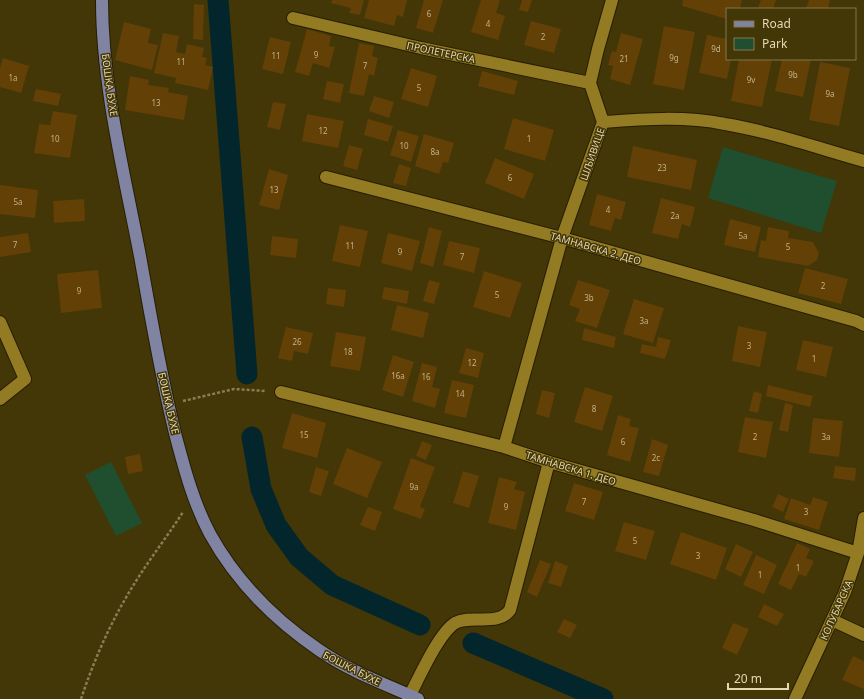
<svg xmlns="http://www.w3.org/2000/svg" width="864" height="699" font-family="'Noto Sans',sans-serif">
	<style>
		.green { fill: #204f30 }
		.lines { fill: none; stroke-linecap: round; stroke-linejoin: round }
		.canal { stroke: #03262d; stroke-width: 21 }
		.building { fill: #624006 }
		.minor-casing { stroke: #261e04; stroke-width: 14 }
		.major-casing { stroke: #261e04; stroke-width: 14 }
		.path { stroke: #8a7d52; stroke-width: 2.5; stroke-dasharray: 3 2; stroke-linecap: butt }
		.minor { stroke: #937b23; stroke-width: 12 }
		.major { stroke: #8084a2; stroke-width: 12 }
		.labels { text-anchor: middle; stroke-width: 3; stroke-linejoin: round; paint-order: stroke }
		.number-label { font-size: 8px; fill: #c4b286 }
		.street-label { font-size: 10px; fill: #e4d8b1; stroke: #433607 }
	</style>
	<rect width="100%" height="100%" fill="#433607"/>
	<!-- green -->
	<path class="green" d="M723 147 837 181 821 233 708 198Z
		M111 462 142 523 116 536 85 475Z"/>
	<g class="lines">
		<!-- canal -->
		<path class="canal" d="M218 0 247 374
			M252 437 261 489 276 525 299 557 332 585 420 625
			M473 643 603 699"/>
	</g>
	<!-- building -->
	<path class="building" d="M332 0H364L360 15 349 13 351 8 331 3Z
		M369 0H407L403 17 397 15 394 26 364 18Z
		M424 0H443L433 33 416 28Z
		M481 0H500L496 13 505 16 498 40 471 32Z
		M522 0H532L528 12 519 10Z
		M683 0H742L740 9H727V19L682 6Z
		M761 0H776L773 9H764L758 7Z
		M809 0H830L828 9H806Z
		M194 4 204 5 203 40 193 39Z
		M531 21 561 29 554 53 524 45Z
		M124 22 151 29 148 43 158 45 152 70 115 60Z
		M664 26 695 32 684 90 653 84Z
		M307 29 331 36 329 46 335 47 329 68 313 63 309 76 295 72Z
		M163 33 179 36 176 52 185 54 187 44 204 48 202 57 207 58 205 65 213 67 208 90 175 83 176 78 154 73Z
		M621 33 643 39 630 85 610 79 613 66 608 65 612 51 616 52Z
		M707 35 727 39V59H731L727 79 699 73Z
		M270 37 291 42 283 74 262 69Z
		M359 43 374 46 372 56 378 58 374 76 369 74 364 96 349 93Z
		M3 58 29 66 21 93 0 87V68Z
		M739 59H772L762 107 731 101Z
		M782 59H811L803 97 775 91Z
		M820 62 850 68 839 126 809 120Z
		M411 68 437 76 428 107 401 99Z
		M482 71 518 81 514 95 478 86Z
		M130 76 149 80 148 85 169 88 168 92 188 96 184 120 125 110Z
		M327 81 344 84 340 103 323 99Z
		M36 89 61 94 58 106 33 101Z
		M374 96 394 102 389 118 369 111Z
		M273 102 286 104 280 130 267 127Z
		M53 111 77 115 70 158 34 153 39 124 50 125Z
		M307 114 344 121 338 148 302 141Z
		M513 118 554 130 545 161 504 149Z
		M368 119 393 126 388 142 364 135Z
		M398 130 419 136 411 162 390 155Z
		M424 134 454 143 448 163 443 162 439 174 415 166Z
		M349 145 363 149 357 170 343 166Z
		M633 146 697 160 691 190 627 177Z
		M495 158 534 174 524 199 485 183Z
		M399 164 411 168 406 186 393 183Z
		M269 169 288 175 279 210 259 205Z
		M0 185 38 190 35 218 0 214Z
		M597 194 626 202 621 220 615 218 611 231 589 225Z
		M661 198 695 207 690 227 682 224 678 239 652 233Z
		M84 199 85 221 54 223 53 201Z
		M730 219 761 227 755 252 724 245Z
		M340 225 368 231 360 267 332 261Z
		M429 227 442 231 433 267 420 263Z
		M768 227 789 231 788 238 813 242 819 253 817 260 808 266 758 257 761 240 766 241Z
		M28 233 31 252 0 257V237Z
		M388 233 420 241 412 271 381 263Z
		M272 236 298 239 296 258 270 255Z
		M449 241 480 248 474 273 443 265Z
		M805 268 848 279 841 304 798 293Z
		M98 270 102 308 61 313 57 274Z
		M484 271 522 283 510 318 473 307Z
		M429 280 440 283 434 304 423 301Z
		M578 280 610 290 597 328 575 321 580 309 569 305Z
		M384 287 409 291 407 304 382 299Z
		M328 288 346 290 344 307 326 304Z
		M634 299 664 308 653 343 623 334Z
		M397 305 429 313 423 338 391 330Z
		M738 326 767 332 760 367 732 361Z
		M286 327 313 333 308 354 294 351 292 361 278 358Z
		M584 328 616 337 614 348 582 340Z
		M336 332 366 337 360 371 330 366Z
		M658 337 671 340 665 359 640 353 642 344 656 347Z
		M803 340 833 347 826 377 796 370Z
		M466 348 484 353 478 378 459 373Z
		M393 355 414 362 403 397 382 390Z
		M422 363 437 367 432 387 440 389 435 408 412 401Z
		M452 380 474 385 466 418 444 413Z
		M768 385 813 396 810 407 766 396Z
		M585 387 613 396 602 431 574 422Z
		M542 390 555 393 549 418 536 414Z
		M754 391 762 394 758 413 749 411Z
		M785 403 793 405 788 432 779 430Z
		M292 413 326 423 317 458 282 448Z
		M618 415 631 419 629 426 639 428 630 462 607 455Z
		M745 417 773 422 766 458 738 452Z
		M813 418 843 421 839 457 809 453Z
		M652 439 668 445 659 476 643 472Z
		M422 441 432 445 426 460 416 456Z
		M347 448 382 462 367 498 333 484Z
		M140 454 143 471 128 474 125 457Z
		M411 458 435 467 420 507 425 509 421 519 393 509Z
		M835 466 856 468 855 481 833 478Z
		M316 467 329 471 321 496 309 492Z
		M463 471 479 476 469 508 453 503Z
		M499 477 517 482 514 489 525 492 516 530 488 523Z
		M574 483 603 492 594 520 565 511Z
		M778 494 789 499 783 512 772 507Z
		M813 497 828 502 819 530 784 519 791 498 810 505Z
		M368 507 382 512 375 531 360 525Z
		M624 522 655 531 646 560 615 551Z
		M681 532 727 548 716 580 670 564Z
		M797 543 810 549 806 558 814 561 806 577 799 574 791 590 778 584Z
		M736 544 753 552 741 577 725 569Z
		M756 555 777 565 764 594 743 585Z
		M540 560 551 564 537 597 527 592Z
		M555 561 568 566 561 587 548 583Z
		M764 604 784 614 777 626 758 617Z
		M564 619 577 625 570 638 557 632Z
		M733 623 749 629 737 655 722 648Z
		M853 656 864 661V689L842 680Z"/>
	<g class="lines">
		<defs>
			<path id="minor" d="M293 18 421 48 590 83
				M603 122C644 119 685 116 725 124 772 132 818 148 864 161
				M326 177 562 238 856 321 864 325
				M0 322 25 379 0 399
				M281 392 504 447 549 462 754 520 858 553
				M504 447 562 238 603 122 590 83 598 49 612 0
				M832 620 864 635
				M408 699C418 680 438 634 455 623 471 614 498 627 510 610L549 462
				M795 699 845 592 858 553 864 518"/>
			<path id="major" d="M102 0C102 86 124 172 140 256 151 317 161 378 176 437 185 471 194 504 210 534 236 581 275 620 319 650 349 671 385 684 418 699"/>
		</defs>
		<!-- minor casing -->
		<use href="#minor" class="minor-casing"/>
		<!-- major casing -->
		<use href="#major" class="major-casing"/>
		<!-- path -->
		<path class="path" d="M183 401 234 389 266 391
			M81 699C94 660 111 621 133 586 148 561 167 537 183 512"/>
		<!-- minor -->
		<use href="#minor" class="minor"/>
		<!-- major -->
		<use href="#major" class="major"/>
	</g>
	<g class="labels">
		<!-- number labels -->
		<g class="number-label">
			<text x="429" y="17">6</text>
			<text x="488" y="27">4</text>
			<text x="543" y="40">2</text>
			<text x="716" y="52">9d</text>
			<text x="316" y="58">9</text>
			<text x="276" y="59">11</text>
			<text x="674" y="61">9g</text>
			<text x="624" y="62">21</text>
			<text x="181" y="65">11</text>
			<text x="365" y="69">7</text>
			<text x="793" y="78">9b</text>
			<text x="13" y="81">1a</text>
			<text x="751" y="83">9v</text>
			<text x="419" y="91">5</text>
			<text x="830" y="97">9a</text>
			<text x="156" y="106">13</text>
			<text x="323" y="134">12</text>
			<text x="55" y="142">10</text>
			<text x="529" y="142">1</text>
			<text x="404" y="149">10</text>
			<text x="435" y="155">8a</text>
			<text x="662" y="171">23</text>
			<text x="510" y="181">6</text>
			<text x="274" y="193">13</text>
			<text x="18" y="205">5a</text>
			<text x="608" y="213">4</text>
			<text x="675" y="219">2a</text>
			<text x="743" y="239">5a</text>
			<text x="15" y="248">7</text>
			<text x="350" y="249">11</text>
			<text x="788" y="250">5</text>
			<text x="400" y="255">9</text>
			<text x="462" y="260">7</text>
			<text x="823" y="289">2</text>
			<text x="79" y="294">9</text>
			<text x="497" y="298">5</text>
			<text x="589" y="301">3b</text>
			<text x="644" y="324">3a</text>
			<text x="297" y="345">26</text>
			<text x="749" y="349">3</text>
			<text x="348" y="355">18</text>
			<text x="814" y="362">1</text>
			<text x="472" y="366">12</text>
			<text x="398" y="379">16a</text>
			<text x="426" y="380">16</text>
			<text x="460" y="397">14</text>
			<text x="594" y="412">8</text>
			<text x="304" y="438">15</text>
			<text x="755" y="440">2</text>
			<text x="826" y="440">3a</text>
			<text x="623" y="445">6</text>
			<text x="656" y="461">2c</text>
			<text x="414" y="490">9a</text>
			<text x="584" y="505">7</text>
			<text x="506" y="510">9</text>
			<text x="806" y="515">3</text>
			<text x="635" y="544">5</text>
			<text x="698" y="559">3</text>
			<text x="798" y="571">1</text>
			<text x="760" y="578">1</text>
		</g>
		<!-- street labels -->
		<g class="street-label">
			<text transform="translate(441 52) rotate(12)" y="4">ПРОЛЕТЕРСКА</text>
			<text transform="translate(110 85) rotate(82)" y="4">БОШКА БУХЕ</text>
			<text transform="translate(592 154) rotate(-71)" y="4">ШЉИВИЦЕ</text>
			<text transform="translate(596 248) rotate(16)" y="4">ТАМНАВСКА 2. ДЕО</text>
			<text transform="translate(169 403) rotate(77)" y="4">БОШКА БУХЕ</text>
			<text transform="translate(571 468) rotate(17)" y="4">ТАМНАВСКА 1. ДЕО</text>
			<text transform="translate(836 610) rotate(-66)" y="4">КОЛУБАРСКА</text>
			<text transform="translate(352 668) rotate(27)" y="4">БОШКА БУХЕ</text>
		</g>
	</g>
	<!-- legend -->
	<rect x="726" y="8" width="130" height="52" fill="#433607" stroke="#83774b"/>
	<rect x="734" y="21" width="20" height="6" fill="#8084a2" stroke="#83774b"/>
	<text x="762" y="28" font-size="12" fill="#e4d8b1">Road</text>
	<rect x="734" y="38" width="20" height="12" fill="#204f30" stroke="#83774b"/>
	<text x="762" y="48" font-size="12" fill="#e4d8b1">Park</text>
	<!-- scale -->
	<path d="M728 683v6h60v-6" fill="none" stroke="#e4d8b1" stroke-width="2"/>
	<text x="734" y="683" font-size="12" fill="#e4d8b1" stroke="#433607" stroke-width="3" paint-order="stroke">20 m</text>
</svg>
